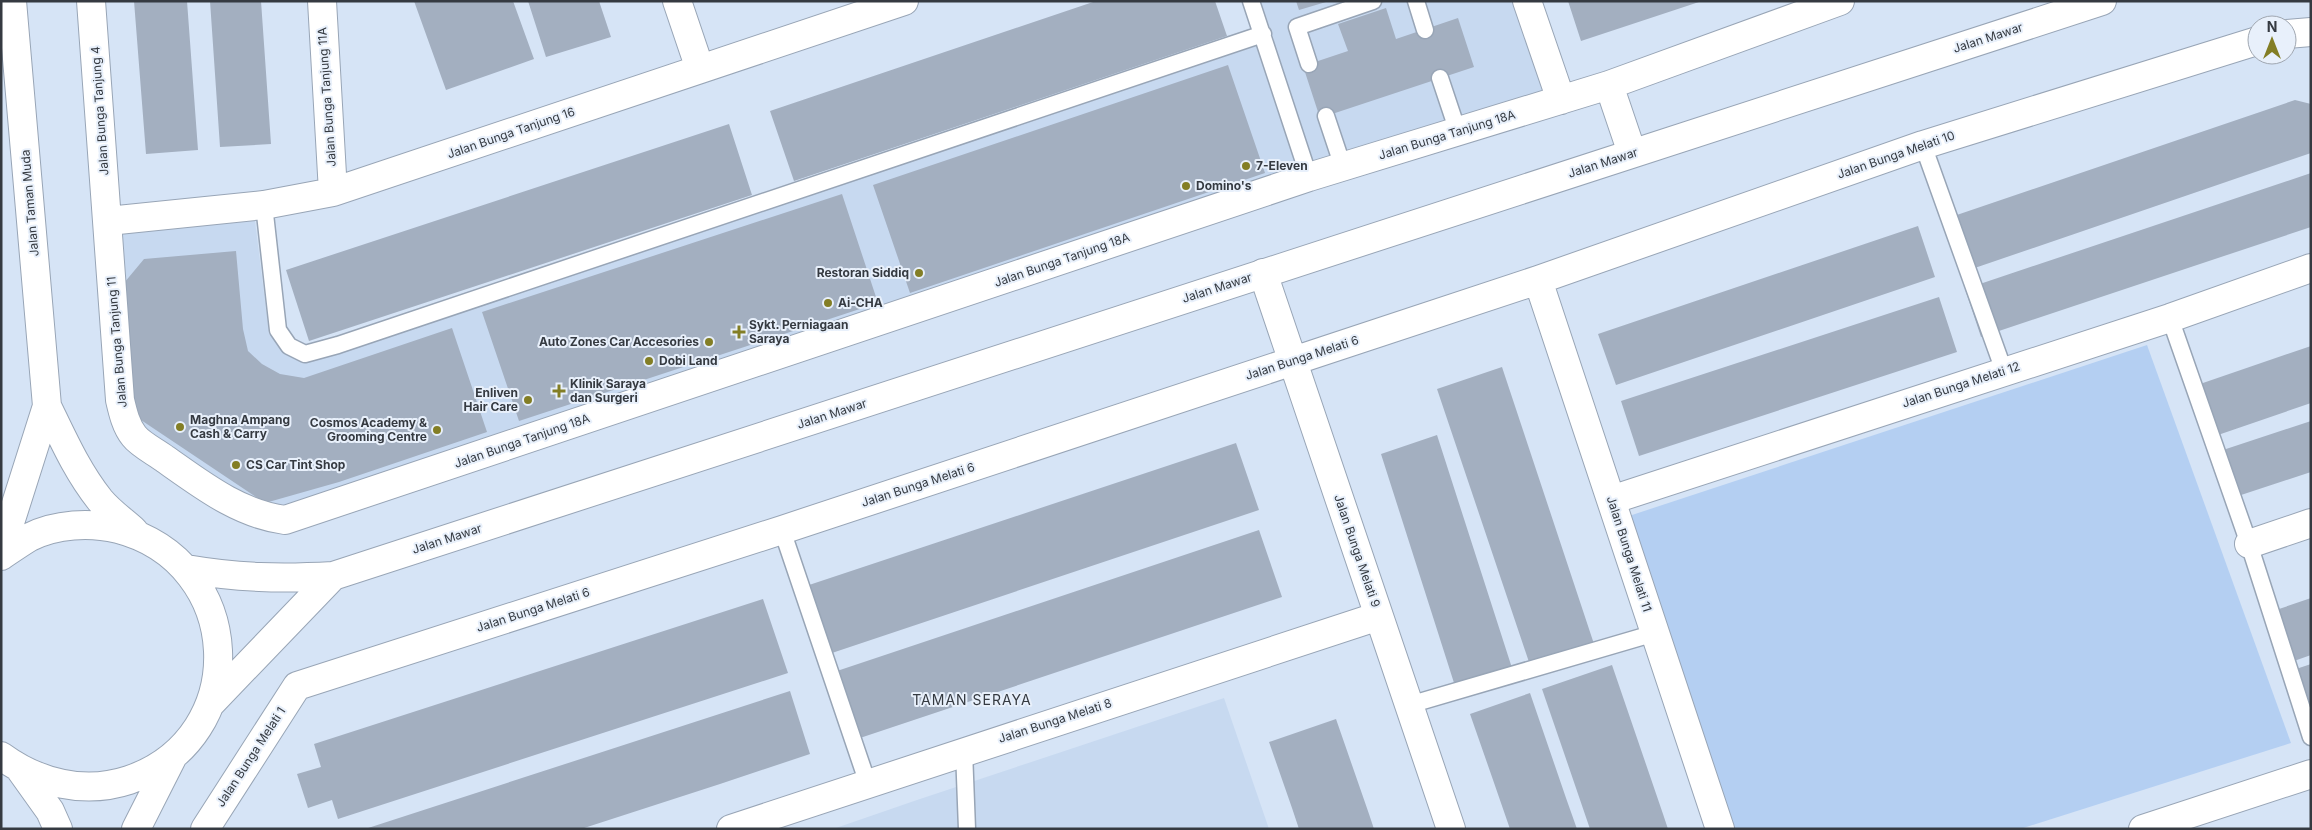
<svg xmlns="http://www.w3.org/2000/svg" width="2312" height="830" font-family="Inter,sans-serif">
	<style>
		.built { fill: #c7d9f0 }
		.green { fill: #b4cff2 }
		.building { fill: #a3afc0 }
		.lines { fill: none; stroke-linecap: round; stroke-linejoin: round }
		.lane-casing { stroke: #98a5b6; stroke-width: 19 }
		.street-casing { stroke: #98a5b6; stroke-width: 30 }
		.secondary-casing { stroke: #98a5b6; stroke-width: 30 }
		.lane { stroke: #fff; stroke-width: 16 }
		.street { stroke: #fff; stroke-width: 28 }
		.secondary { stroke: #fff; stroke-width: 28 }
		.poi-dot { fill: #837e25; stroke: #e8f0fb; stroke-width: 2 }
		.labels { text-anchor: middle; stroke-width: 4; stroke-linejoin: round; paint-order: stroke }
		.street-label { font-size: 12px; fill: #353a41; stroke: #e8f0fb }
		.poi-label { font-size: 12px; font-weight: bold; fill: #353a41; stroke: #e8f0fb; text-anchor: start }
		.neighbourhood-label { font-size: 14px; letter-spacing: 1px; fill: #353a41; stroke: #e8f0fb }
	</style>
	<rect width="100%" height="100%" fill="#d6e4f6"/>
	<!-- built -->
	<path class="built" d="M1261 1H1513L1545 90 1114 230 289 507H271L236 492 200 469 138 423 122 232 255 221 269 333 282 351 301 362 343 352 1274 40Z
		M1224 698 1269 829H833L917 800Z"/>
	<!-- green -->
	<path class="green" d="M2147 345 2291 743 2020 829H1725L1629 516Z"/>
	<!-- building -->
	<path class="building" d="M134 1H187L198 150 146 154Z
		M210 1H261L271 144 220 147Z
		M414 1H513L534 59 446 90Z
		M528 1H599L611 37 546 57Z
		M1096 1H1215L1227 36 794 181 770 111Z
		M1296 1H1326V2L1299 10Z
		M1568 1H1699V2L1581 41Z
		M1386 8 1396 39 1458 18 1474 67 1320 118 1303 66 1348 51 1338 24Z
		M1228 65 1265 173 910 293 873 185Z
		M2295 100 2311 104V153L1963 272 1945 219Z
		M729 124 752 195 309 341 286 270Z
		M2311 173V227L1981 337 1965 289Z
		M842 194 878 303 519 421 482 312Z
		M1918 226 1935 277 1616 385 1598 334Z
		M236 251 243 329 248 351 262 364 280 374 304 378 452 328 487 432 339 482 265 503 135 416 124 283 144 259Z
		M1939 297 1957 352 1639 456 1621 401Z
		M2311 346V403L2218 435 2200 384Z
		M1502 367 1594 644 1530 665 1437 389Z
		M2311 421V472L2238 496 2223 450Z
		M1437 435 1512 668 1455 686 1381 454Z
		M1236 443 1259 510 820 657 797 589Z
		M1259 530 1282 597 851 741 828 674Z
		M2311 598V655L2294 661 2276 610Z
		M763 599 788 673 338 819 332 800 308 808 297 774 321 767 314 744Z
		M2311 664V711L2296 669Z
		M1612 665 1663 814 1668 829H1590L1564 753 1542 689Z
		M790 691 810 754 720 784 581 829H365Z
		M1530 693 1566 798 1577 829H1510L1492 777 1470 714Z
		M1336 719 1369 814 1374 829H1299L1292 808 1269 742Z"/>
	<g class="lines">
		<defs>
			<path id="lane" d="M1251 1 1309 177
				M1416 1 1425 30
				M1309 64 1297 27 1373 1
				M1440 78 1458 132
				M1326 116 1343 167
				M1923 145 2004 371
				M264 205 278 330 289 346 305 354 338 345 1263 34
				M2170 318 2249 544 2311 737
				M782 530 868 784
				M1409 705 1655 633
				M964 751 967 829"/>
			<path id="street" d="M91 1 120 400C123 413 126 426 134 436 141 445 156 452 165 459 202 485 239 514 285 520L1309 177 1609 85 1840 1
				M322 1 333 192
				M677 1 700 69
				M1527 1 1561 100
				M2287 34 2311 32
				M1609 85 1632 153
				M108 221 264 205 333 192 904 1
				M1263 273 1451 829
				M1538 280 1720 829
				M1611 500 2170 318 2311 268
				M2249 544 2311 523
				M205 829 297 686 782 530 1538 280 1923 145 2257 41
				M731 829 1379 616
				M2143 829 2311 774"/>
			<path id="secondary" d="M12 1 47 406C63 439 77 471 100 500 110 512 123 521 134 531
				M1 551 47 406
				M1 556C10 550 20 543 30 537 56 524 90 522 118 529 245 562 254 737 129 780 84 795 38 783 1 756
				M186 569C239 578 280 579 333 576L2102 1
				M211 703 333 576
				M20 769 50 811 58 829
				M136 829 172 758"/>
		</defs>
		<!-- lane casing -->
		<use href="#lane" class="lane-casing"/>
		<!-- street casing -->
		<use href="#street" class="street-casing"/>
		<!-- secondary casing -->
		<use href="#secondary" class="secondary-casing"/>
		<!-- lane -->
		<use href="#lane" class="lane"/>
		<!-- street -->
		<use href="#street" class="street"/>
		<!-- secondary -->
		<use href="#secondary" class="secondary"/>
	</g>
	<!-- markers -->
	<g class="poi-dot">
		<circle cx="1246" cy="166" r="5"/>
		<circle cx="1186" cy="186" r="5"/>
		<circle cx="919" cy="273" r="5"/>
		<circle cx="828" cy="303" r="5"/>
		<path d="M736.5 324.5h5v5h5v5h-5v5h-5v-5h-5v-5h5z"/>
		<circle cx="709" cy="342" r="5"/>
		<circle cx="649" cy="361" r="5"/>
		<path d="M556.5 383.5h5v5h5v5h-5v5h-5v-5h-5v-5h5z"/>
		<circle cx="528" cy="400" r="5"/>
		<circle cx="180" cy="427" r="5"/>
		<circle cx="437" cy="430" r="5"/>
		<circle cx="236" cy="465" r="5"/>
	</g>
	<g class="labels">
		<!-- street labels -->
		<g class="street-label">
			<text transform="translate(1988 38) rotate(-18)" y="4">Jalan Mawar</text>
			<text transform="translate(327 97) rotate(-94)" y="4">Jalan Bunga Tanjung 11A</text>
			<text transform="translate(100 111) rotate(-94)" y="4">Jalan Bunga Tanjung 4</text>
			<text transform="translate(511 133) rotate(-19)" y="4">Jalan Bunga Tanjung 16</text>
			<text transform="translate(1447 135) rotate(-17)" y="4">Jalan Bunga Tanjung 18A</text>
			<text transform="translate(1896 155) rotate(-19)" y="4">Jalan Bunga Melati 10</text>
			<text transform="translate(1603 163) rotate(-18)" y="4">Jalan Mawar</text>
			<text transform="translate(30 203) rotate(-95)" y="4">Jalan Taman Muda</text>
			<text transform="translate(1062 260) rotate(-19)" y="4">Jalan Bunga Tanjung 18A</text>
			<text transform="translate(1217 288) rotate(-18)" y="4">Jalan Mawar</text>
			<text transform="translate(117 342) rotate(-95)" y="4">Jalan Bunga Tanjung 11</text>
			<text transform="translate(1302 358) rotate(-18)" y="4">Jalan Bunga Melati 6</text>
			<text transform="translate(1961 385) rotate(-18)" y="4">Jalan Bunga Melati 12</text>
			<text transform="translate(832 414) rotate(-18)" y="4">Jalan Mawar</text>
			<text transform="translate(522 441) rotate(-19)" y="4">Jalan Bunga Tanjung 18A</text>
			<text transform="translate(918 485) rotate(-18)" y="4">Jalan Bunga Melati 6</text>
			<text transform="translate(447 539) rotate(-18)" y="4">Jalan Mawar</text>
			<text transform="translate(1357 551) rotate(71)" y="4">Jalan Bunga Melati 9</text>
			<text transform="translate(1629 554) rotate(72)" y="4">Jalan Bunga Melati 11</text>
			<text transform="translate(533 610) rotate(-18)" y="4">Jalan Bunga Melati 6</text>
			<text transform="translate(1055 721) rotate(-18)" y="4">Jalan Bunga Melati 8</text>
			<text transform="translate(251 757) rotate(-57)" y="4">Jalan Bunga Melati 1</text>
		</g>
		<!-- poi labels -->
		<g class="poi-label">
			<text x="1256" y="170">7-Eleven</text>
			<text x="1196" y="190">Domino's</text>
			<text x="909" y="277" text-anchor="end">Restoran Siddiq</text>
			<text x="838" y="307">Ai-CHA</text>
			<text x="749" y="329">Sykt. Perniagaan<tspan x="749" dy="14">Saraya</tspan></text>
			<text x="699" y="346" text-anchor="end">Auto Zones Car Accesories</text>
			<text x="659" y="365">Dobi Land</text>
			<text x="570" y="388">Klinik Saraya<tspan x="570" dy="14">dan Surgeri</tspan></text>
			<text x="518" y="397" text-anchor="end">Enliven<tspan x="518" dy="14">Hair Care</tspan></text>
			<text x="190" y="424">Maghna Ampang<tspan x="190" dy="14">Cash &amp; Carry</tspan></text>
			<text x="427" y="427" text-anchor="end">Cosmos Academy &amp;<tspan x="427" dy="14">Grooming Centre</tspan></text>
			<text x="246" y="469">CS Car Tint Shop</text>
		</g>
		<!-- neighbourhood labels -->
		<g class="neighbourhood-label">
			<text x="972" y="705">TAMAN SERAYA</text>
		</g>
	</g>
	<!-- border -->
	<rect width="2312" height="830" fill="none" stroke="#353a41" stroke-width="5"/>
	<!-- north arrow -->
	<g transform="translate(2272 40)"><circle r="24" fill="#e8f0fb" stroke="#a0a7b1"/>
	<path d="M0-4L9 19L0 12L-9 19Z" fill="#837e25"/>
	<text y="-8" font-size="14" font-weight="bold" text-anchor="middle" fill="#353a41">N</text>
	</g>
</svg>
